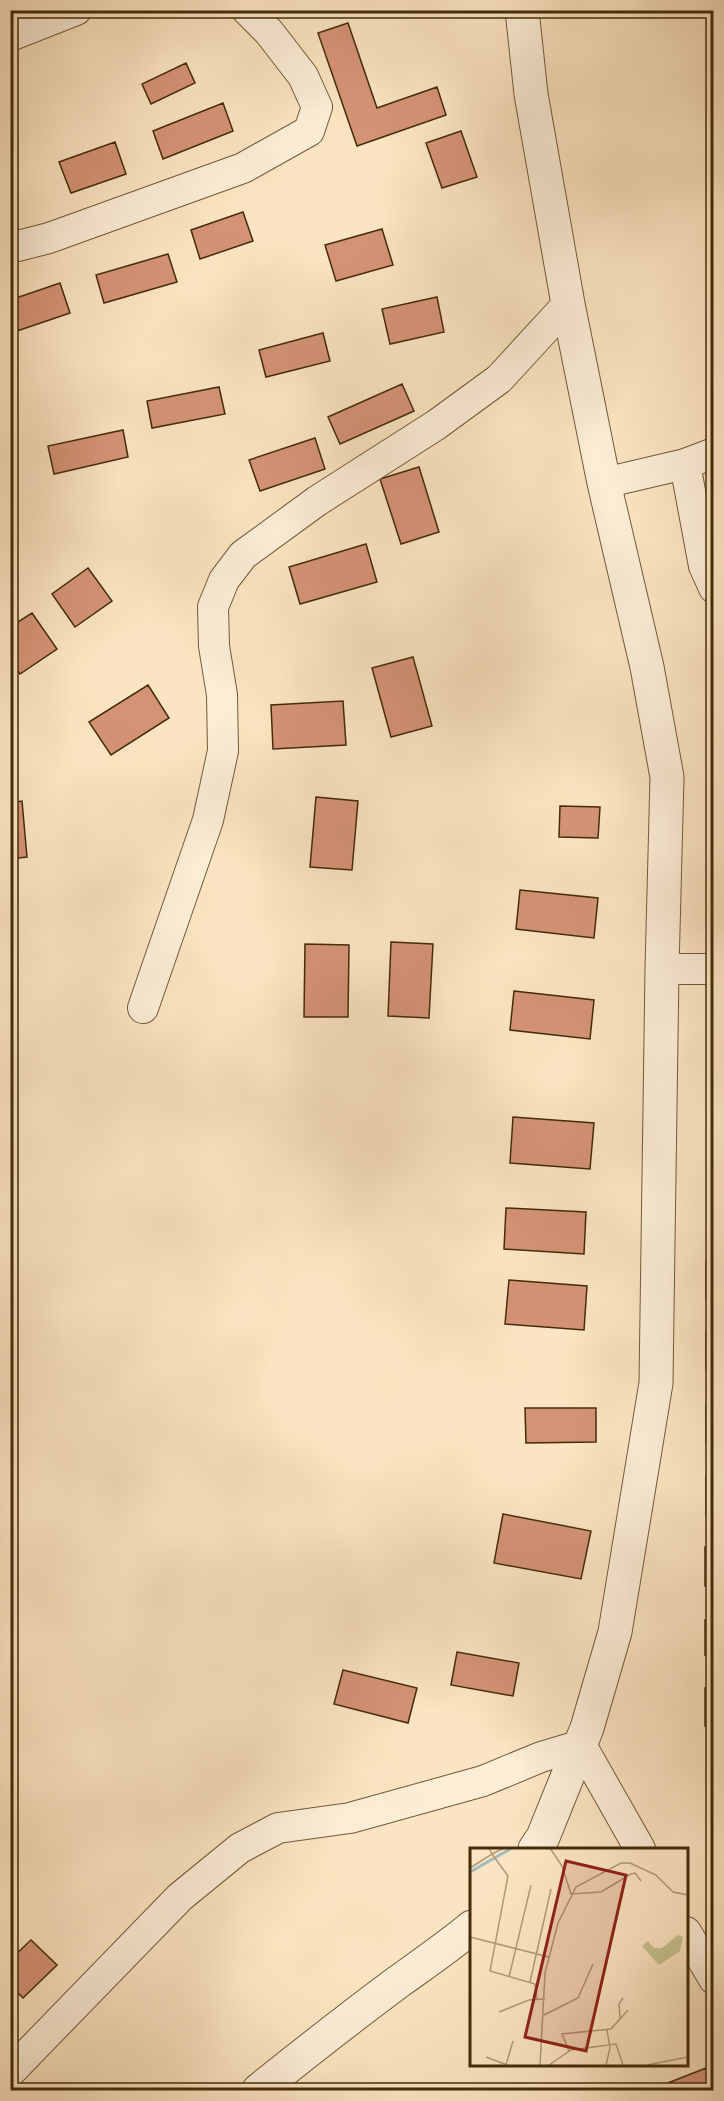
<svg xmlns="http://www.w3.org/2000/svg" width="724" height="2101" font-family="'Old Standard TT',serif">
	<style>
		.building { fill: #d59376; stroke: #432c09; stroke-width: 1.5 }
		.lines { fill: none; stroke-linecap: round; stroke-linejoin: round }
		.minor-casing { stroke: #715a37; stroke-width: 32 }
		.tertiary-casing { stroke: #715a37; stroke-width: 35 }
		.minor { stroke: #fcedd7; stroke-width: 30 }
		.tertiary { stroke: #fcedd7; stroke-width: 33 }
		.inset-river { fill: none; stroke: #a2bcbc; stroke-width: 3 }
		.inset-road { fill: none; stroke: #b19a77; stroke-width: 1.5 }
		.view { fill: #8f2418; fill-opacity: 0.15; stroke: #8f2418; stroke-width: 3 }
		.inset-edge { fill: none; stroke: #432c09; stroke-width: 3 }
	</style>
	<rect width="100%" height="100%" fill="#fbe4c1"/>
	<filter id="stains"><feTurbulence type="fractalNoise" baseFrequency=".00333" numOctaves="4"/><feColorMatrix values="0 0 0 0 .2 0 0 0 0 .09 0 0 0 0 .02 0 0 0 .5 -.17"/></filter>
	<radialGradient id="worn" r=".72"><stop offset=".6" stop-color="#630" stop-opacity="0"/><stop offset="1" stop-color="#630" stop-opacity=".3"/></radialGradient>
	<!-- building -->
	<path class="building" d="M348 23 377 108 437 87 446 115 357 146 318 33Z
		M186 63 195 83 151 104 142 84Z
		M223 103 233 131 163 159 153 131Z
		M461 131 477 177 442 188 426 143Z
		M115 142 126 174 71 193 59 162Z
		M243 212 253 241 200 259 191 230Z
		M382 229 393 265 336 281 325 245Z
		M168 254 177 282 104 303 96 275Z
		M60 283 70 313 14 332 10 321V300Z
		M437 297 444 332 390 344 382 309Z
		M323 333 330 361 266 377 259 350Z
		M402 384 414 411 340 444 328 417Z
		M219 387 225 414 152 428 147 401Z
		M123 430 128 457 54 474 48 446Z
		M315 438 325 469 260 491 249 460Z
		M419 467 439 532 401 544 380 479Z
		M366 544 377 582 300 604 289 567Z
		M88 568 112 601 75 627 52 594Z
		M32 613 57 649 20 674 10 660V627Z
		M413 657 432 726 391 737 372 668Z
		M148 685 169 718 111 755 89 722Z
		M343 701 346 745 273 749 271 705Z
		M316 797 358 801 352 870 310 867Z
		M22 801 27 857 10 859V803Z
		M560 806 600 807 598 838 559 837Z
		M520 890 598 898 594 938 516 929Z
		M711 911H714V951H711Z
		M391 942 433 944 429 1018 388 1016Z
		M305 944 349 945 348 1017H304Z
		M514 991 594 1000 590 1039 510 1030Z
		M708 1049H714V1089H707Z
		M513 1117 594 1123 590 1169 510 1163Z
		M707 1122H714V1158H707Z
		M707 1189H714V1227H707Z
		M506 1208 586 1212 584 1254 504 1249Z
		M706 1262H714V1299H706Z
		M509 1280 587 1286 584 1330 505 1324Z
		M706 1332H714V1369H706Z
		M706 1404H714V1443H706Z
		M525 1408H596V1442L526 1443Z
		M706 1476H714V1515H706Z
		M503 1514 591 1531 581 1579 494 1563Z
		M705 1547H714V1586H705Z
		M705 1620H714V1655H705Z
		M457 1652 519 1663 513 1696 451 1685Z
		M343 1670 417 1688 408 1723 334 1704Z
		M705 1688H714V1726H705Z
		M31 1940 57 1965 23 1998 10 1985V1960Z
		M706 2068 714 2090H650Z"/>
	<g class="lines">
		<defs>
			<path id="minor" d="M10 36 76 10
				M10 248 49 238 243 168 309 131 317 107 303 76 269 32 247 10
				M685 464 704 566 714 588
				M604 483 685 464 714 453
				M662 969H714
				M143 1008 208 820 223 751 222 695 214 646 213 607 224 580 243 555 317 501 436 425 499 379 568 304
				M686 1932 714 1979
				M10 2072 180 1897 240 1848 278 1828 350 1818 483 1781 541 1757 581 1745 640 1849"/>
			<path id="tertiary" d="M522 10 531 94 568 304 604 483 647 667 667 777 662 969 656 1383 615 1632 587 1728 543 1837 535 1849
				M259 2090C305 2053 351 2017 398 1982 423 1964 448 1947 472 1927"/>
		</defs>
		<!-- minor casing -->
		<use href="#minor" class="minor-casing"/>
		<!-- tertiary casing -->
		<use href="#tertiary" class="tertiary-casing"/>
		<!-- minor -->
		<use href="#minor" class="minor"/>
		<!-- tertiary -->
		<use href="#tertiary" class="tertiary"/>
	</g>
	<!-- overview -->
	<g transform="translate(470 1848)">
		<rect width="218" height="218" fill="#fbe4c1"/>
		<path d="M208 87 213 89 210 103 189 117 172 98 178 93 184 100H192Z" fill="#c5c28e"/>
		<path class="inset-river" d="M0 24 42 0"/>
		<path class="inset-road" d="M19 0 22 6 34 0M80 0 92 18 101 46 131 44 161 26 165 25 171 33M0 20 22 6 38 28 20 123 65 136 67 151M0 89 79 109M39 129 61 37M60 134 81 41M29 164 59 152 75 151M74 167 108 150 123 116M150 170 149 156 153 150M99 203 92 186 141 181 158 162M16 209 37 217M36 217 43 193M70 217 75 125 88 75 106 39 151 15H160L186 27 203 44 218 47M79 217 101 202 146 196 153 217M136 217 140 200 137 182M177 217 218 209"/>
		<path class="view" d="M96 13 156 27 116 203 55 189Z"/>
		<rect width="218" height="218" class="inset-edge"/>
	</g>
	<!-- margin -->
	<rect width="724" height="2101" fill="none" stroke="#fbe4c1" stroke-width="36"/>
	<rect x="12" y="12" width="700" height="2077" fill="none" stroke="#432c09" stroke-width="3"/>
	<rect x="18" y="18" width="688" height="2065" fill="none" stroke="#432c09" stroke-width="1.5"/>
	<rect width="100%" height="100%" filter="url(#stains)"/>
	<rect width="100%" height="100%" fill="url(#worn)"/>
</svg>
